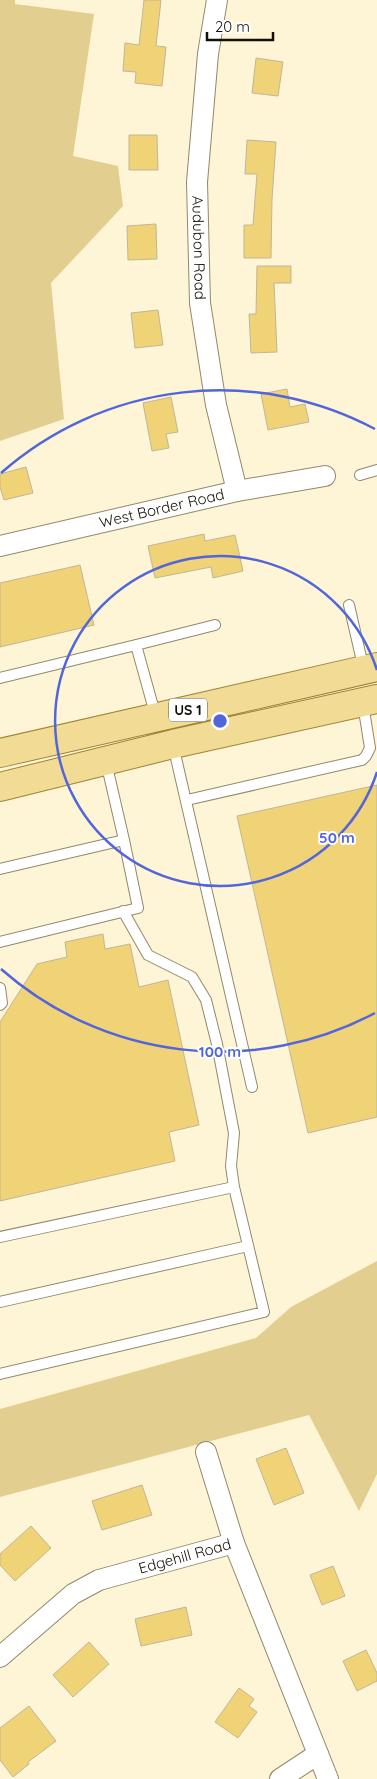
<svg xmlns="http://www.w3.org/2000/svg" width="377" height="1779" font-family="Quicksand,sans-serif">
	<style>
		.green { fill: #e2ce8f }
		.building { fill: #f0d277; stroke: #c0b699 }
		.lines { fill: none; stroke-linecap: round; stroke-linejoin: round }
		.lane-casing { stroke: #92886d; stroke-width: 12 }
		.street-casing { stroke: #92886d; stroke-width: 22 }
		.primary-casing { stroke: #9d8435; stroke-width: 30 }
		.lane { stroke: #fff; stroke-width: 10 }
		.street { stroke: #fff; stroke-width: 20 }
		.primary { stroke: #f1db95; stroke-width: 28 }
		.ring { fill: none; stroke: #5266db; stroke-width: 2.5 }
		.labels { text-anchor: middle; stroke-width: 4; stroke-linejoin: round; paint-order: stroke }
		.shield { fill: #fff; stroke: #5a5851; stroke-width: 1 }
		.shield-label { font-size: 14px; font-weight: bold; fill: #131006 }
		.street-label { font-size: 15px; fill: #131006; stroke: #fff }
		.centre { fill: #5266db; stroke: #fff; stroke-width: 2.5 }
		.ring-label { font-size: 15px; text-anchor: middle; font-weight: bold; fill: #5266db; stroke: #fff; stroke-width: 4; stroke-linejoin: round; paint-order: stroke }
	</style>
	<rect width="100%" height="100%" fill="#fef4d6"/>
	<!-- green -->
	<path class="green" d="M0 0H15V4L94 14 73 156 118 166 123 206 51 283 64 419 0 441Z
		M377 1261V1474L359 1511 309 1415 0 1497V1409L256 1338 291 1307Z"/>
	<!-- building -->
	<path class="building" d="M144 0H161L156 46 166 47 162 86 135 83 136 72 123 71 125 43 139 45Z
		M256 58 283 62 278 96 252 93Z
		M129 135H157L158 170H129Z
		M247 140 276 142 272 199 271 258H244V225H253L257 174H245Z
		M156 224 157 259 128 260 127 226Z
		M257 266H291V283H274L277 352 251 353 249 314H256Z
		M158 310 163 345 135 348 131 313Z
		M287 389 290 407 305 404 309 422 268 430 261 394Z
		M171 397 178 432 166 434 169 448 152 451 143 403Z
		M26 467 33 493 4 500 0 487V474Z
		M204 534 205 541 235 535 243 571 213 578 211 567 155 578 148 546Z
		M80 565 94 625 0 647V583Z
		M377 785V1117L308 1133 237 816Z
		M103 934 105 949 130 944 139 987 168 980 199 1125 169 1132 175 1161 0 1201V1022L37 964 67 957 65 942Z
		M286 1448 304 1493 274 1505 256 1459Z
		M142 1485 152 1515 102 1530 92 1501Z
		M31 1526 51 1548 15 1581 0 1565V1554Z
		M333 1566 345 1596 322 1605 310 1575Z
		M186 1607 192 1635 141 1646 135 1619Z
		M89 1642 109 1664 73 1697 53 1675Z
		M366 1650 377 1673V1681L357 1691 343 1661Z
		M239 1688 254 1699 249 1706 257 1712 238 1738 215 1722Z
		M29 1706 56 1741 28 1762 29 1764 13 1777 0 1760V1728Z"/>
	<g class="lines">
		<defs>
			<path id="lane" d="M360 475 377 470
				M349 605 364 670
				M136 645 215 625
				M0 678 136 645 156 717
				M173 745 252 1087
				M187 800 362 760 366 756 370 748 363 704
				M0 869 124 840 106 762
				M123 911 148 955 192 977 206 1000 217 1044 234 1133 231 1166 234 1187
				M0 942 138 908 124 840
				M0 988 2 1003 0 1005
				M0 1237 234 1187 264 1312 0 1374
				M0 1302 248 1246"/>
			<g id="street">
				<path id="s1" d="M217 0 208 54 197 182 200 303 216 405 237 491"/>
				<path id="s2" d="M0 546 237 491 325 476"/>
				<path d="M206 1452 234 1543"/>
				<path id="s3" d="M0 1657 73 1594 99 1580 234 1543 328 1779"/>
				<path d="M280 1779 318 1754"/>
			</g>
			<path id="primary" d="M0 753 377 667
				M0 787 173 744 377 699"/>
		</defs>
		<!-- lane casing -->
		<use href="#lane" class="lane-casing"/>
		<!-- street casing -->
		<use href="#street" class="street-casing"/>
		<!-- primary casing -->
		<use href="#primary" class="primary-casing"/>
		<!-- lane -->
		<use href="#lane" class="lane"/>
		<!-- street -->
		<use href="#street" class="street"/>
		<!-- primary -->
		<use href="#primary" class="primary"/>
	</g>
	<!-- distance rings -->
	<g class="ring">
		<path d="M377 772A165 165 0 1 1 377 670"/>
		<path d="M375 1013A331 331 0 0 1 1 969M1 473A331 331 0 0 1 375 429"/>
	</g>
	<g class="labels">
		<!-- shield labels -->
		<rect class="shield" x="169" y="698.5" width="38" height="23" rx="4"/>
		<g class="shield-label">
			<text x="188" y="715">US 1</text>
		</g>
		<!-- street labels -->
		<g class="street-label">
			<text dy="5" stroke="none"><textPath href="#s1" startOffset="249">Audubon Road</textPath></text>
			<text dy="5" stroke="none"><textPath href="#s2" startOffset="166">West Border Road</textPath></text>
			<text dy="5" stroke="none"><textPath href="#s3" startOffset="215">Edgehill Road</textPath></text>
		</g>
	</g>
	<circle cx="220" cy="721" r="8" class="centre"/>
	<g class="ring-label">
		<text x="337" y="843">50 m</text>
		<text x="220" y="1057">100 m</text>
	</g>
	<!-- scale -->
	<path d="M207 32v8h66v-8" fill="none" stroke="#131006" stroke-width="2.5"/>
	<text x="215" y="32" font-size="15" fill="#131006" stroke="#ffffff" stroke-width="4" paint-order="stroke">20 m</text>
</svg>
